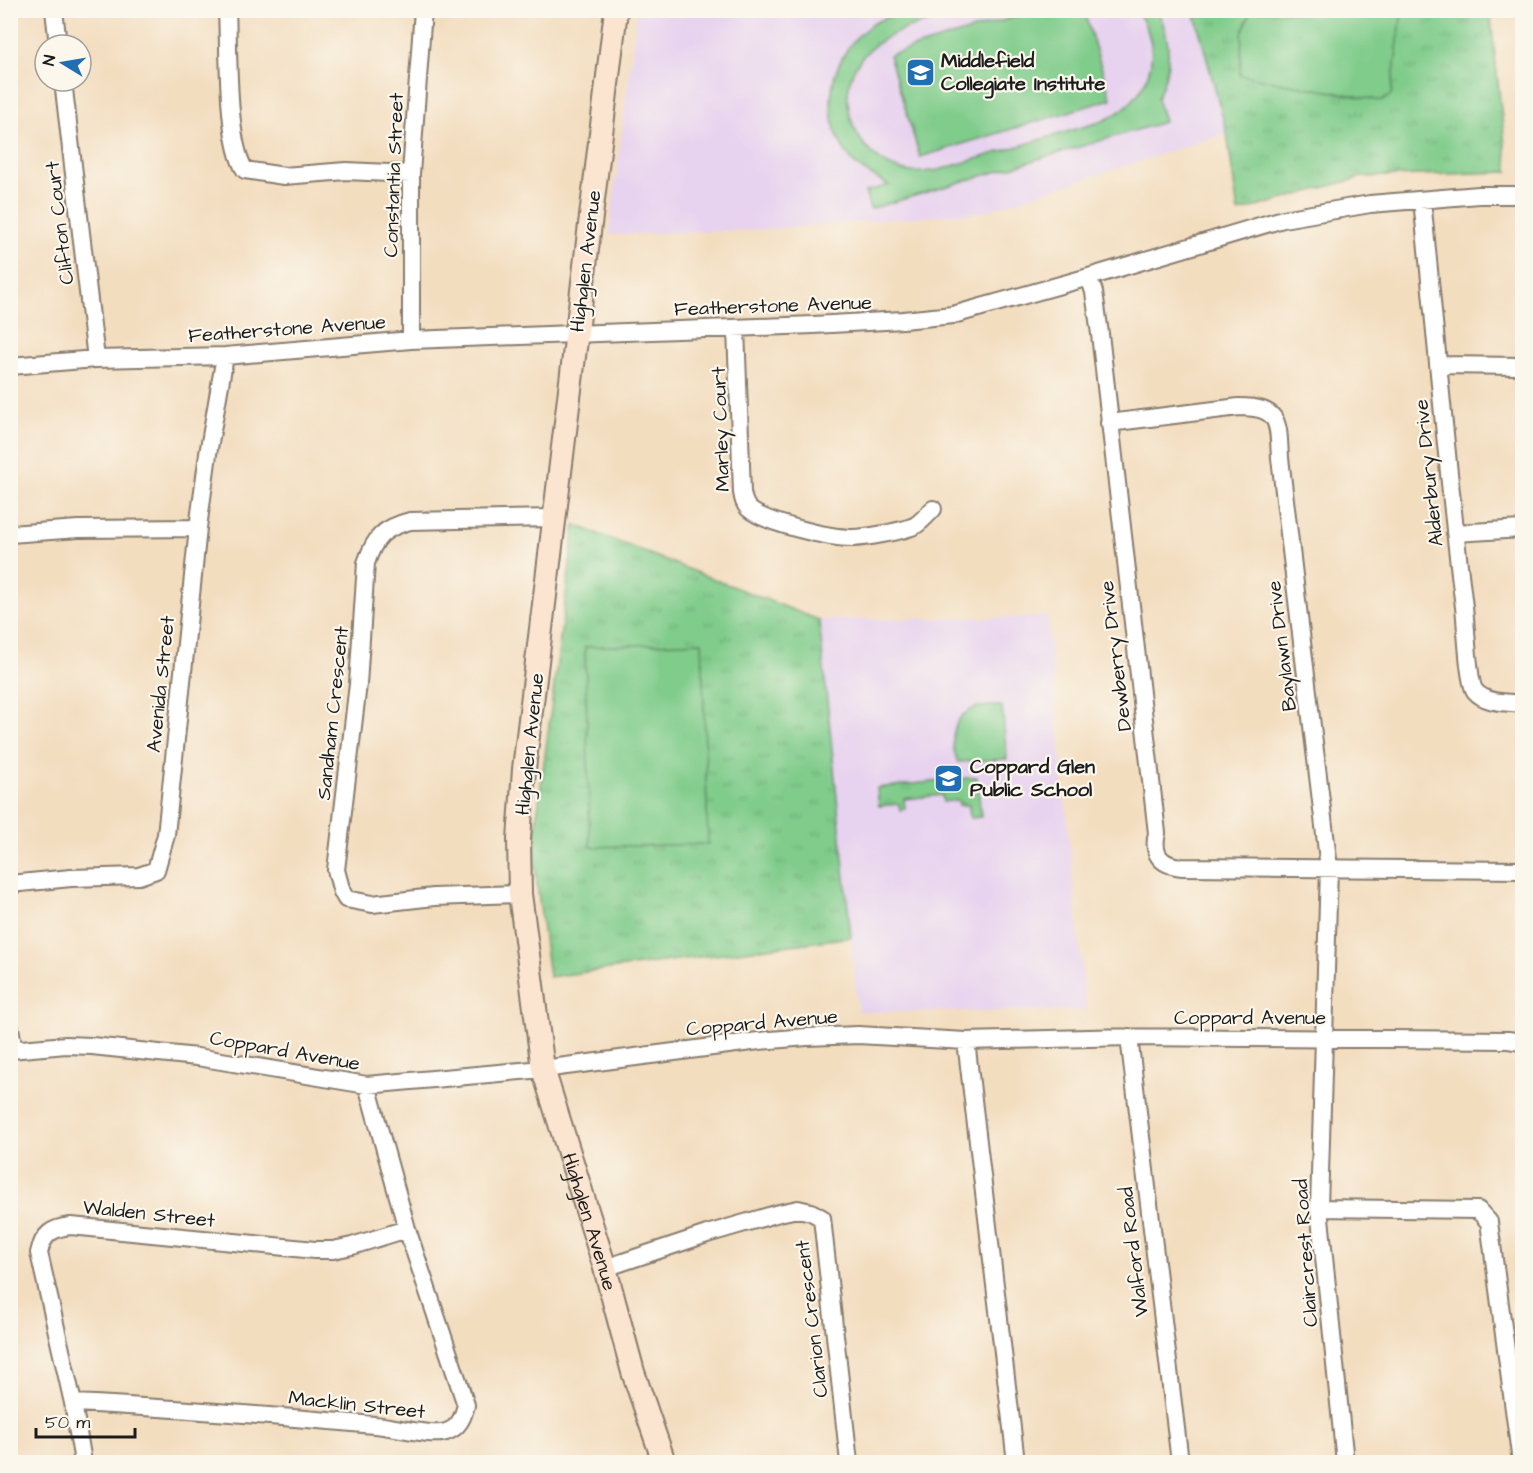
<svg xmlns="http://www.w3.org/2000/svg" width="1533" height="1473" font-family="'Architects Daughter',sans-serif">
	<style>
		.built { fill: #e7d2ef }
		.park { fill: url(#park-tufts); stroke: #4e7454; stroke-width: 1.5 }
		.pitch { fill: #80cc8b; stroke: #4e7454; stroke-width: 1.5 }
		.lines { fill: none; stroke-linecap: round; stroke-linejoin: round }
		.street-casing { stroke: #887c6e; stroke-width: 20 }
		.secondary-casing { stroke: #887c6e; stroke-width: 26 }
		.street { stroke: #fff; stroke-width: 16 }
		.secondary { stroke: #fce5d0; stroke-width: 22 }
		.labels { text-anchor: middle; stroke-width: 4.5; stroke-linejoin: round; paint-order: stroke }
		.poi-label { font-size: 20px; font-weight: bold; fill: #1c1c1c; stroke: #fbf7ec; text-anchor: start }
		.street-label { font-size: 20px; fill: #1c1c1c; stroke: #fbf7ec }
	</style>
	<defs>
		<pattern id="park-tufts" width="24" height="20" patternUnits="userSpaceOnUse" patternTransform="scale(1.5)"><rect width="24" height="20" fill="#80cc8b"/><path d="M3 7l-1-3M5 7V3M7 7l1-3M15 17l-1-3M17 17v-4M19 17l1-3" fill="none" stroke="#6eaf77"/></pattern>
	</defs>
	<rect width="100%" height="100%" fill="#fbf7ec"/>
	<filter id="ink" filterUnits="userSpaceOnUse"><feTurbulence type="fractalNoise" baseFrequency=".0167" numOctaves="2"/><feDisplacementMap in="SourceGraphic" scale="12" xChannelSelector="R" yChannelSelector="G"/><feConvolveMatrix kernelMatrix="1 2 1 2 8 2 1 2 1" color-interpolation-filters="sRGB"/></filter>
	<filter id="wash" filterUnits="userSpaceOnUse"><feTurbulence type="fractalNoise" baseFrequency=".008" numOctaves="4" result="noise"/><feDisplacementMap in="SourceGraphic" scale="24" xChannelSelector="R" yChannelSelector="G"/><feGaussianBlur stdDeviation="1.35" result="paint"/><feColorMatrix in="noise" values="0 0 0 0 0 0 0 0 0 0 0 0 0 0 0 0 0 1.4 0 .05"/><feComposite in="paint" operator="in"/></filter>
	<g filter="url(#wash)">
		<rect width="100%" height="100%" fill="#f3ddbf"/>
		<!-- built -->
		<path class="built" d="M637 11H1194L1227 133 982 212 770 229 609 235Z
			M1047 617 1086 1010 858 1012 819 620Z"/>
		<!-- park -->
		<path class="park" d="M1194 11H1490L1508 172 1362 177 1238 212 1227 133Z
			M575 525 819 620 851 937 549 977 535 868 536 824Z
			M977 777 981 817 970 818 969 805H959L958 800 943 802 942 795 904 799 905 809 900 810 899 804 879 806 877 788Z"/>
		<!-- pitch -->
		<path class="pitch" d="M909 11H971C938 20 896 26 869 50 829 86 850 153 898 169 911 174 925 172 939 170L1103 121C1148 100 1167 54 1137 11H1158C1172 40 1172 69 1157 98L1164 122 870 209 865 192 889 185C877 178 864 173 854 163 818 123 826 60 867 28 879 18 895 15 909 11Z
			M1034 11H1084L1111 99 920 157 889 55Z
			M1251 11H1402L1391 95 1382 101 1240 75 1242 33Z
			M702 642 708 844 590 847 585 647Z
			M1002 706 1007 759 958 762C949 743 951 718 973 709 981 705 993 707 1002 706Z"/>
	</g>
	<g filter="url(#ink)">
		<g class="lines">
			<defs>
				<path id="street" d="M54 10 58 45
					M227 10C229 48 226 142 245 170L284 176 346 171 411 174
					M63 81 96 359
					M1422 200C1436 336 1447 471 1464 607 1466 623 1468 682 1475 691 1486 704 1508 702 1522 704
					M1089 277 1094 292 1100 334 1157 833C1152 854 1160 865 1182 867L1522 870
					M736 328 742 492C743 499 744 504 749 509 765 523 830 538 852 538 864 538 905 531 916 525 922 521 928 514 933 509
					M411 340V174L423 10
					M1439 365 1522 366
					M10 366 96 359 225 356 411 340 813 325 903 320 953 315 1089 277 1283 219 1370 204 1479 195H1522
					M1109 423 1239 407C1281 407 1278 423 1280 458L1329 868 1319 1208 1345 1462
					M1455 533 1522 529
					M10 534 78 529 198 528
					M10 884 71 878 139 876 156 870 166 835 198 528 208 454 225 356
					M520 894 434 897 372 904 346 899 342 892 336 870 358 684 366 563C375 537 383 528 410 521L554 518
					M10 1028 14 1050
					M1129 1037 1180 1462
					M966 1041 1016 1462
					M10 1050 66 1045 92 1046 197 1057 367 1085 543 1069 759 1041 807 1037 858 1035 966 1041 1129 1037 1508 1040 1522 1042
					M1319 1208 1478 1210 1489 1222 1521 1462
					M605 1268 707 1234 779 1213 798 1209 811 1212 822 1218 849 1462
					M73 1403C174 1408 274 1416 374 1425 392 1426 432 1437 446 1432 459 1428 463 1417 466 1405L407 1229 367 1085
					M83 1462 73 1403 39 1253C43 1234 52 1228 71 1226L315 1250H333L352 1246 407 1229"/>
				<g id="secondary">
					<path id="s1" d="M616 10 524 769 519 839 520 894 543 1069 605 1268 633 1372 664 1462"/>
				</g>
			</defs>
			<!-- street casing -->
			<use href="#street" class="street-casing"/>
			<!-- secondary casing -->
			<use href="#secondary" class="secondary-casing"/>
			<!-- street -->
			<use href="#street" class="street"/>
			<!-- secondary -->
			<use href="#secondary" class="secondary"/>
		</g>
	</g>
	<!-- icons -->
	<defs>
		<symbol id="school-square" viewBox="-11 -11 22 22"><rect x="-9" y="-9" width="18" height="18" rx="4" fill="#1f6fb2" stroke="#fbf7ec"/><path d="M0-5L7-2L0 1L-7-2ZM-4 1L0 2.5L4 1V4Q0 6-4 4Z" fill="#fff"/></symbol>
	</defs>
	<g fill-rule="evenodd">
		<use href="#school-square" x="904" y="56" width="33" height="33"/>
		<use href="#school-square" x="932" y="762" width="33" height="33"/>
	</g>
	<g class="labels">
		<!-- poi labels -->
		<g class="poi-label">
			<text x="941" y="67">Middlefield<tspan x="941" dy="23">Collegiate Institute</tspan></text>
			<text x="970" y="773">Coppard Glen<tspan x="970" dy="23">Public School</tspan></text>
		</g>
		<!-- street labels -->
		<g class="street-label">
			<text transform="translate(393 175) rotate(-88)" y="7">Constantia Street</text>
			<text transform="translate(59 223) rotate(-97)" y="7">Clifton Court</text>
			<text transform="translate(585 261) rotate(-83)" y="7">Highglen Avenue</text>
			<text transform="translate(773 305) rotate(-2)" y="7">Featherstone Avenue</text>
			<text transform="translate(287 328) rotate(-4)" y="7">Featherstone Avenue</text>
			<text transform="translate(720 429) rotate(-92)" y="7">Marley Court</text>
			<text transform="translate(1428 473) rotate(-96)" y="7">Alderbury Drive</text>
			<text transform="translate(1281 646) rotate(-97)" y="7">Baylawn Drive</text>
			<text transform="translate(1115 656) rotate(-97)" y="7">Dewberry Drive</text>
			<text transform="translate(160 684) rotate(-84)" y="7">Avenida Street</text>
			<text transform="translate(332 713) rotate(-84)" y="7">Sandham Crescent</text>
			<text transform="translate(529 744) rotate(-84)" y="7">Highglen Avenue</text>
			<text x="1250" y="1024">Coppard Avenue</text>
			<text transform="translate(762 1022) rotate(-5)" y="7">Coppard Avenue</text>
			<text transform="translate(285 1050) rotate(10)" y="7">Coppard Avenue</text>
			<text transform="translate(149 1213) rotate(6)" y="7">Walden Street</text>
			<text dy="7" stroke="none"><textPath href="#s1" startOffset="1226">Highglen Avenue</textPath></text>
			<text transform="translate(1133 1252) rotate(-97)" y="7">Walford Road</text>
			<text transform="translate(1305 1253) rotate(-94)" y="7">Claircrest Road</text>
			<text transform="translate(811 1319) rotate(-97)" y="7">Clarion Crescent</text>
			<text transform="translate(357 1404) rotate(6)" y="7">Macklin Street</text>
		</g>
	</g>
	<!-- margin -->
	<rect width="1533" height="1473" fill="none" stroke="#fbf7ec" stroke-width="36"/>
	<!-- north arrow -->
	<g transform="translate(63 63) rotate(281)"><circle r="28" fill="#fbf7ec" stroke="#a29f99" stroke-width="1.5"/>
	<path d="M0-4.5L10 22L0 15L-10 22Z" fill="#1f6fb2"/>
	<text y="-9" font-size="16" font-weight="bold" text-anchor="middle" fill="#1c1c1c">N</text>
	</g>
	<!-- scale -->
	<path d="M36 1428v9h99v-9" fill="none" stroke="#1c1c1c" stroke-width="3"/>
	<text x="45" y="1428" font-size="18" fill="#1c1c1c" stroke="#fbf7ec" stroke-width="4.5" paint-order="stroke">50 m</text>
</svg>
